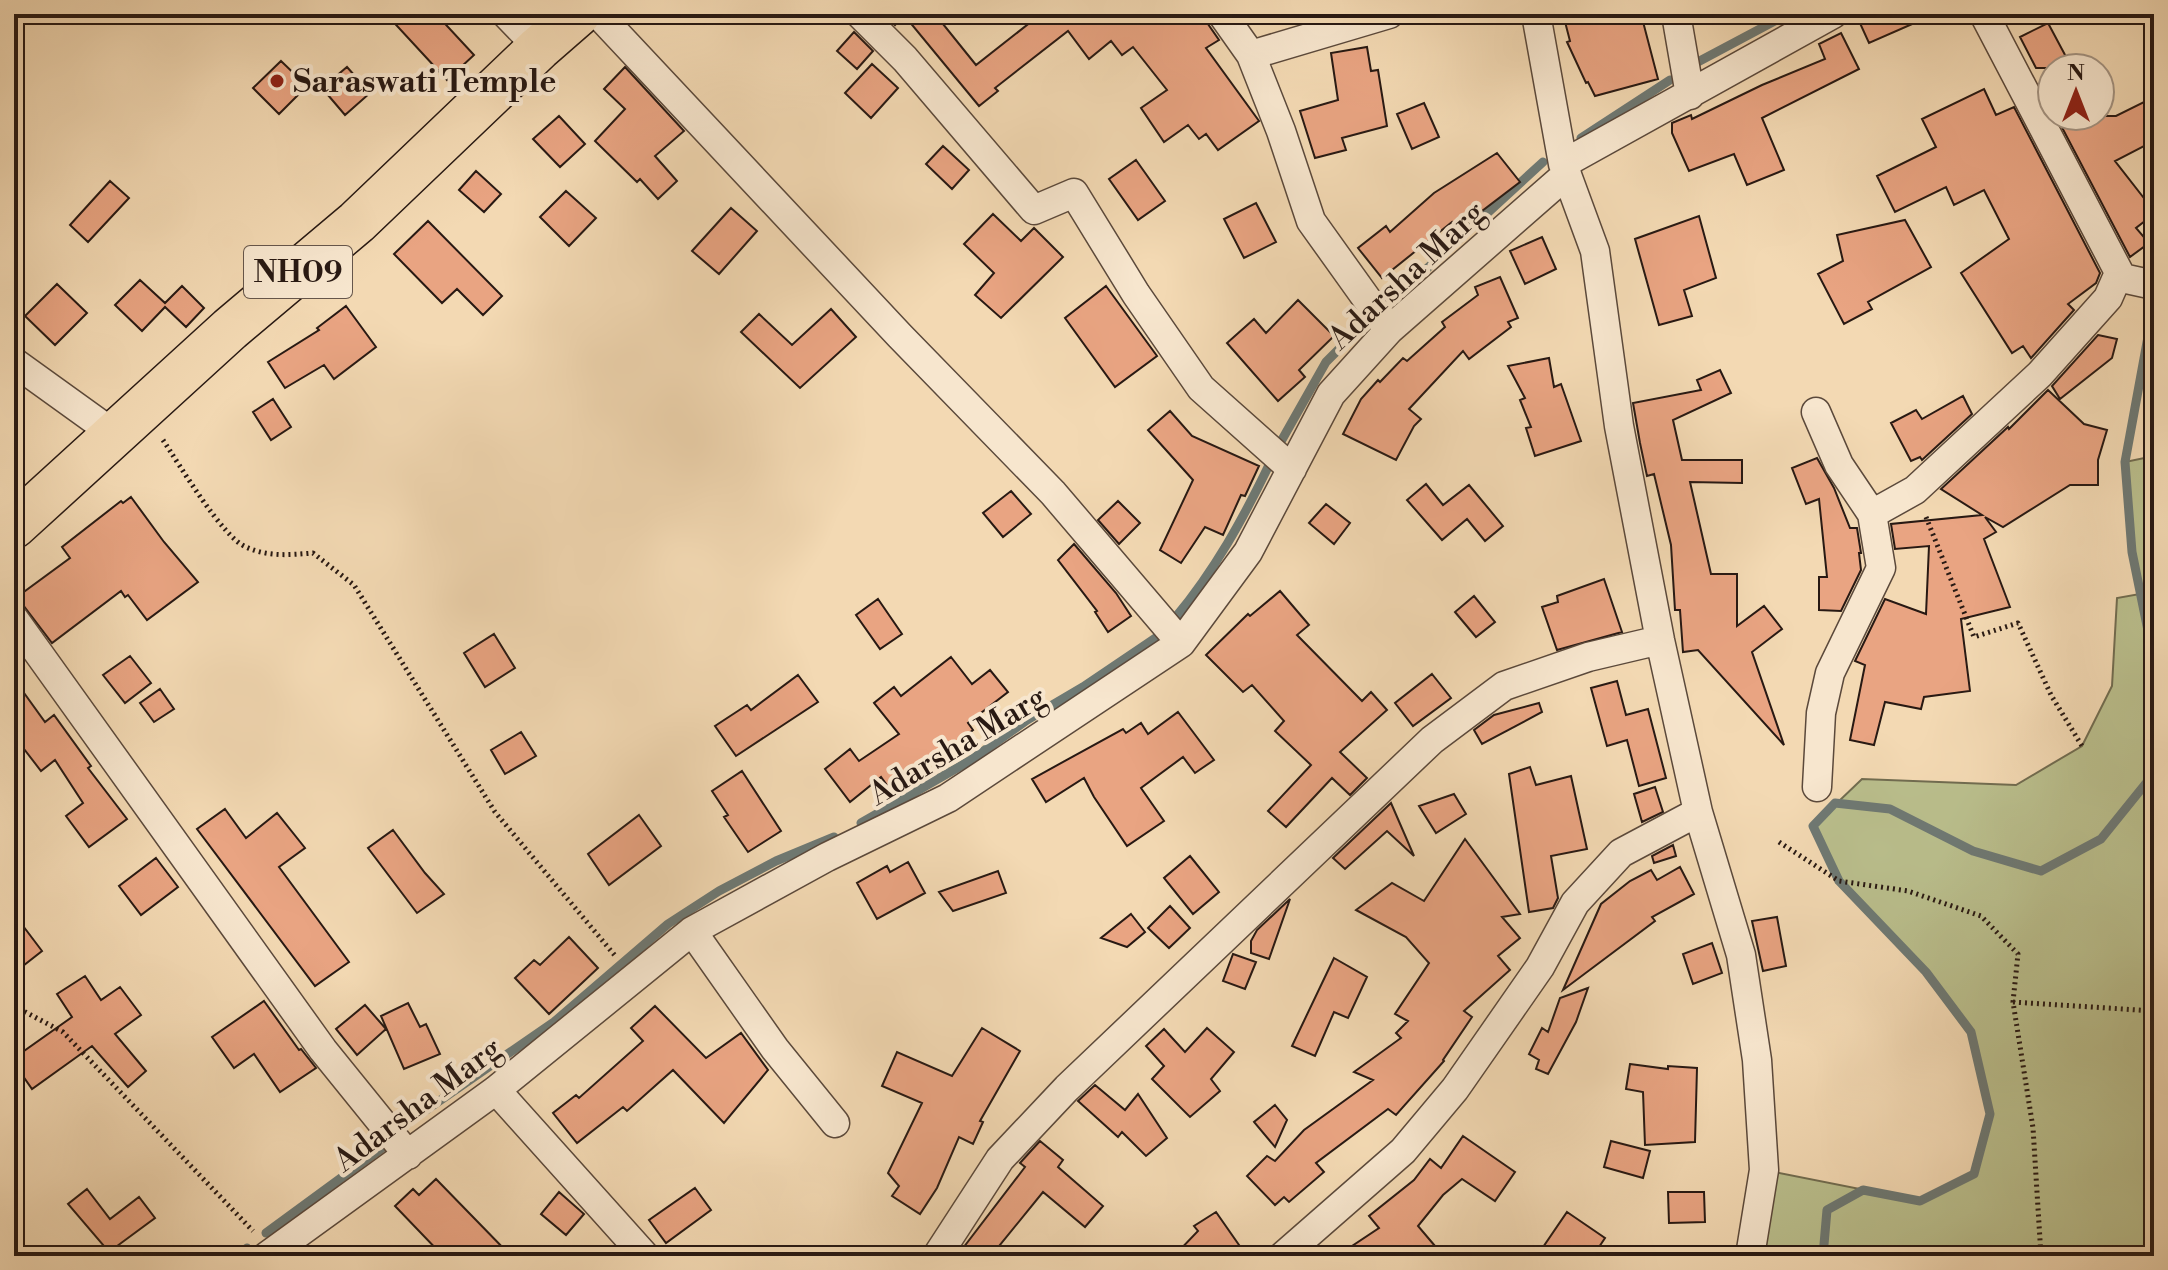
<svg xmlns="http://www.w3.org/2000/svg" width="2168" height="1270" font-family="'Libre Bodoni',serif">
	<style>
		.green { fill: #babf8d; stroke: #716c50; stroke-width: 2 }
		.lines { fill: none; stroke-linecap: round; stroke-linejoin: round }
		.stream { stroke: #6e7974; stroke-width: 9 }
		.building { fill: #e9a482; stroke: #281913; stroke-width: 2 }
		.street-casing { stroke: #5b493b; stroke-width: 31 }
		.primary-casing { stroke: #281913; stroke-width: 47 }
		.path { stroke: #281913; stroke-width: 5; stroke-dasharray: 2 4; stroke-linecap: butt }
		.street { stroke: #f7e6ce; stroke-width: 28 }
		.primary { stroke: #f3d9b3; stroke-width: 44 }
		.poi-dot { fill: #8f2418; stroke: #f7e6ce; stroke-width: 3 }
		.labels { text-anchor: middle; stroke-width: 8; stroke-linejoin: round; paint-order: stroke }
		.shield { fill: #f7e6ce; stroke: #66564b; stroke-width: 2 }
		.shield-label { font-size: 30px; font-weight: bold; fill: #281913 }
		.poi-label { font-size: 32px; font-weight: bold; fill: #281913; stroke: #f7e6ce; text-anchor: start }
		.street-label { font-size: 32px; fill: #281913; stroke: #f7e6ce }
	</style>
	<rect width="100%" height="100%" fill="#f3d9b3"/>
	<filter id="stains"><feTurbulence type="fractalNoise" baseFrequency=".0025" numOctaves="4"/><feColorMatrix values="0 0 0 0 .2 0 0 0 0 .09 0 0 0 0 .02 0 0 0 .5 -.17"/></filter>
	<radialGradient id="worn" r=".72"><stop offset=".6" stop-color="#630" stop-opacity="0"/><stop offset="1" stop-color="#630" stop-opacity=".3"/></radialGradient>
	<!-- green -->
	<path class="green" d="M2154 456V1256H1750L1764 1170 1920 1201 1974 1174 1990 1114 1971 1032 1926 972 1839 881 1813 826 1862 779 2016 785 2082 746 2112 686 2117 598 2140 594 2132 552 2125 462Z"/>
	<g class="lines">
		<!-- stream -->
		<path class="stream" d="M1694 64 1788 14
			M1581 138 1670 80
			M2154 304 2125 462 2132 552 2154 660
			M1385 307 1543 162
			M1279 445 1326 362 1363 325
			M1175 618C1215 570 1243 519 1270 463
			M861 823 971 760 1027 720 1083 687 1157 637
			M400 1128 554 1022 668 924 719 891 776 861 834 837
			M266 1233 382 1148
			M237 1256 247 1248
			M1823 1256 1827 1210 1863 1190 1920 1201 1974 1174 1990 1114 1971 1032 1926 972 1839 881 1813 826 1835 803 1890 809 1973 851 2041 871 2101 839 2147 782 2154 752"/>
	</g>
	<!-- building -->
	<path class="building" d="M386 14H436L474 55 447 80Z
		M884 14H935L976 65 1041 14H1205L1208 24 1219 40 1206 48 1259 121 1218 150 1206 134 1199 139 1188 125 1164 142 1141 108 1167 90 1133 47 1122 55 1111 41 1089 59 1068 31 995 88 998 91 979 106 904 15 895 25Z
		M1563 14H1641L1658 79 1595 96 1588 82 1586 83 1567 42 1570 41Z
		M1875 14H1935L1869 43 1859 21Z
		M2048 23 2072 68H2036L2020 37Z
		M854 32 873 51 857 69 837 51Z
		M1841 33 1859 69 1762 118 1784 170 1747 185 1734 154 1689 171 1672 133V123L1691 115 1692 119 1762 85 1825 59 1819 44Z
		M1367 47 1371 71 1378 70 1387 126 1342 138 1346 150 1315 158 1300 111 1338 100 1331 53Z
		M281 61 307 86 279 114 253 88Z
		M872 64 898 88 871 118 845 93Z
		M347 67 370 93 345 115 322 88Z
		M625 67 684 131 655 156 677 181 658 199 640 179 637 182 595 141 625 109 604 89Z
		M1984 89 1996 115 2014 107 2100 273 2096 283 2068 304 2074 310 2031 358 2023 346 2012 353 1961 273 2009 239 1984 190 1954 205 1946 187 1895 212 1877 176 1936 147 1922 119Z
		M2154 97V141L2115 161 2154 211V214L2136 228 2149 243 2130 257 2056 116H2116Z
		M1424 103 1439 137 1412 149 1397 114Z
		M559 116 585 144 560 167 533 139Z
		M943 146 969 170 952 189 926 164Z
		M1497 153 1520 182 1457 230 1452 222 1382 278 1358 248 1386 226 1390 232 1434 193Z
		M1136 160 1165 201 1138 220 1109 179Z
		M476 171 501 194 484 212 459 190Z
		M110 181 129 198 88 242 70 225Z
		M566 191 596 218 569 246 540 217Z
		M1256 203 1276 242 1244 258 1224 219Z
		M731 208 757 231 719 274 692 251Z
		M993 214 1021 241 1034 228 1063 257 1001 318 975 295 994 273 964 244Z
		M1699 216 1716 278 1684 290 1692 316 1659 325 1635 239Z
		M1905 220 1931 267 1868 302 1872 309 1844 324 1818 274 1843 261 1837 235Z
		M428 221 502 296 483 315 457 289 442 303 394 254Z
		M1542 237 1556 269 1525 284 1510 251Z
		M1500 277 1518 318 1508 322 1511 327 1469 359 1463 351 1409 409 1421 419 1414 426 1396 460 1343 434 1361 399 1378 380 1380 382 1403 358 1407 361 1445 327 1442 322 1478 295 1475 287Z
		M140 280 165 303 182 286 204 308 186 327 165 307 142 331 115 305Z
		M57 284 87 313 55 345 25 316Z
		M1106 286 1157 356 1115 387 1065 318Z
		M1298 300 1334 336 1299 370 1305 377 1278 401 1227 343 1254 319 1266 333Z
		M346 306 376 347 334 379 324 365 285 388 268 362 319 330 317 328Z
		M831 309 856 337 800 388 741 332 759 314 792 345Z
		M2098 335 2117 339 2112 358 2060 399 2052 386Z
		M1549 358 1554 387 1561 384 1581 441 1535 456 1526 428 1531 427 1520 400 1525 398 1508 366Z
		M1720 370 1731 393 1673 420 1682 460H1742V483L1690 482 1711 574H1737V626L1764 606 1782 629 1752 652 1784 745 1698 650 1683 652 1680 610H1675L1671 545 1654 474 1647 476 1640 443 1633 403 1701 390 1697 380Z
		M2048 390 2084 424 2107 430 2098 460V485H2070L2003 527 1985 517 1996 532 1984 539 2010 607 1961 619 1970 691 1924 697 1921 709 1885 702 1874 745 1850 740 1865 665 1855 661 1885 599 1926 614 1929 546 1895 549 1891 524 1982 515 1941 489 2008 427 2009 429Z
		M1963 396 1972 414 1922 460 1920 457 1911 461 1891 423 1916 410 1922 419Z
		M273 399 291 427 271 440 253 412Z
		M1170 411 1192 436 1259 466 1245 496 1241 495 1223 535 1205 527 1181 563 1160 550 1193 480 1148 430Z
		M1817 458 1834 488 1850 528H1857L1861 553H1859L1861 570 1841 611 1819 610V577H1827L1819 499 1806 504 1792 468Z
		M1426 484 1443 505 1469 485 1503 526 1485 541 1467 519 1442 540 1407 500Z
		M1011 491 1031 514 1003 537 983 513Z
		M131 497 164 542 198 582 147 620 128 595 125 597 121 591 52 643 17 597 70 558 62 547 121 501 123 503Z
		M1118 501 1140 523 1119 544 1098 520Z
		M1326 504 1350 523 1334 544 1309 523Z
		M1074 544 1116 593 1131 616 1108 632 1095 612 1097 611 1058 560Z
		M1604 579 1622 632 1557 650 1542 607 1558 602 1557 596Z
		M1280 591 1309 625 1297 635 1362 701 1371 692 1387 710 1340 752 1367 778 1350 795 1332 778 1286 827 1268 811 1311 765 1275 731 1284 721 1252 685 1243 692 1206 655 1248 614 1250 616Z
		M1474 596 1495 622 1476 637 1455 612Z
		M878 599 902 634 880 649 856 615Z
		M494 634 515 668 485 687 464 653Z
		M130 656 151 683 125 703 103 675Z
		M951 657 972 684 990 670 1008 692 968 723 973 730 951 747 949 744 889 788 881 777 850 802 825 769 850 749 859 761 899 734 874 703 894 687 901 696Z
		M1432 674 1451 698 1413 726 1395 703Z
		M798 675 818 702 736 756 715 726 747 705 751 710Z
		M14 679 45 722 54 715 91 766 88 768 127 819 89 847 66 816 83 803 55 760 41 771 14 736Z
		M1617 681 1626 715 1648 709 1666 778 1639 786 1627 740 1607 746 1591 688Z
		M160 689 174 709 154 722 140 703Z
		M1539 703 1542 712 1482 744 1474 730 1494 715Z
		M1178 712 1214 760 1195 773 1183 757 1141 788 1164 821 1127 846 1094 797 1084 778 1046 802 1032 779 1123 729 1126 733 1141 723 1148 734Z
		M521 732 536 756 505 774 491 750Z
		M1530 767 1536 785 1571 776 1587 849 1551 856 1558 898 1553 908 1529 912 1509 774Z
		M742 771 781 831 748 852 724 817 728 815 712 791Z
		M1655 787 1663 812 1642 822 1634 794Z
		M1454 794 1466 814 1436 833 1419 806Z
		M1391 803 1414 856 1387 831 1345 869 1333 858Z
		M225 809 246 838 277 813 305 848 279 867 349 962 315 986 197 829Z
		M639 815 661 846 609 885 588 854Z
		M393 830 425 873 444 894 417 913 368 848Z
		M1465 839 1520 914 1502 917 1520 938 1498 956 1510 970 1464 1011 1472 1017 1443 1060 1444 1061 1396 1115 1388 1109 1316 1163 1324 1172 1289 1202 1284 1197 1275 1205 1247 1176 1267 1156 1275 1161 1304 1130 1373 1080 1354 1072 1401 1038 1396 1033 1408 1021 1395 1014 1429 963 1406 937 1356 910 1392 883 1424 901Z
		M1673 845 1676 856 1654 863 1652 856Z
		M1190 856 1219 892 1193 914 1164 878Z
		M156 858 178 887 141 915 119 886Z
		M908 862 925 893 877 919 857 883 887 866 890 872Z
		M1680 867 1694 894 1652 917 1655 921 1563 990 1601 904 1630 881 1651 870 1657 880Z
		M998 871 1006 893 953 911 939 892Z
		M1290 899 1269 959 1251 953V941L1257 930Z
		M1170 906 1190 928 1169 948 1148 928Z
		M14 914 42 951 14 973Z
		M1131 914 1145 932 1127 947 1101 938Z
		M1777 917 1786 966 1763 971 1752 921Z
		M569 937 598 968 549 1014 515 978 534 960 540 965Z
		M1712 943 1722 973 1693 984 1683 954Z
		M1233 954 1256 962 1245 989 1223 981Z
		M1334 958 1367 977 1348 1018 1334 1012 1315 1056 1292 1046Z
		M85 976 101 1000 120 987 141 1015 115 1034 146 1071 128 1087 92 1046 32 1089 16 1066 22 1062 17 1056 72 1017 57 994Z
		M1588 988 1576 1022 1548 1074 1536 1069 1539 1060 1529 1054 1542 1028 1548 1032 1560 998Z
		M264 1001 299 1050 301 1049 316 1068 280 1092 254 1054 234 1068 212 1037Z
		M408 1003 420 1027 426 1024 440 1054 404 1069 381 1016Z
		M365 1005 386 1029 357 1055 336 1029Z
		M655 1006 706 1058 741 1033 768 1070 724 1123 673 1070 627 1111 623 1107 577 1143 553 1113 576 1095 579 1098 643 1041 631 1028Z
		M982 1028 1020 1051 980 1121 983 1122 973 1144 959 1137 937 1188 920 1214 892 1196 899 1186 888 1173 922 1103 882 1086 897 1052 952 1076Z
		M1207 1028 1234 1052 1211 1079 1220 1091 1190 1117 1152 1079 1164 1066 1146 1046 1164 1029 1185 1052Z
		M1630 1064 1668 1069V1066L1697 1068 1695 1142 1645 1145 1643 1092 1626 1089Z
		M1095 1085 1125 1110 1138 1094 1167 1138 1146 1156 1122 1132 1118 1137 1078 1101Z
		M1275 1105 1287 1120 1275 1147 1254 1122Z
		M1463 1136 1515 1172 1495 1201 1462 1179 1443 1195 1418 1226 1435 1246 1423 1256H1337L1379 1228 1369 1216 1414 1180 1430 1159 1441 1168Z
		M1040 1141 1063 1160 1058 1167 1103 1206 1085 1227 1043 1192 991 1256H957L1025 1167 1020 1163Z
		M1611 1141 1650 1151 1643 1178 1604 1167Z
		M436 1179 511 1256H443L395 1206 413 1189 419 1195Z
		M695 1188 711 1210 666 1243 649 1220Z
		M87 1189 110 1219 139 1197 155 1218 109 1252 68 1204Z
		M559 1192 584 1214 566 1235 541 1214Z
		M1668 1192H1704L1705 1222 1669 1223Z
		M1216 1212 1239 1245 1222 1256H1174L1198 1231 1194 1226Z
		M1567 1212 1605 1238 1593 1256H1537Z"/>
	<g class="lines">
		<defs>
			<path id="street" d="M506 14 539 48
				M598 14 900 336 1053 493 1181 643
				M860 14 905 59 1034 210 1074 193 1136 294 1201 388 1292 469
				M1222 14 1251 55 1389 14
				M1676 14 1690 95
				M1984 14 2122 278 2154 285
				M1251 55 1281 131 1311 221 1389 330
				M1563 164 1833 14
				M14 362 114 434
				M1816 412 1839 465 1872 514
				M14 619 323 1050 408 1155
				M1817 787 1821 713 1830 673 1881 568 1872 514 1915 490 2040 374 2108 298 2119 273
				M1698 812 1741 955 1757 1060 1764 1170 1750 1256
				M692 931 775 1049 835 1123
				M496 1090 645 1256
				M267 1256 496 1090 692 931 827 857 948 798 1181 643 1248 552 1331 394 1389 330 1567 174
				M937 1256 1000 1159 1067 1088 1432 740 1504 686 1588 657 1660 640
				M1283 1256 1403 1151 1455 1089 1540 967 1575 903 1621 853 1698 812 1660 640 1619 426 1595 251 1563 164 1536 14"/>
			<path id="primary" d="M14 526 230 329 357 222 539 48 578 14"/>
		</defs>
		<!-- street casing -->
		<use href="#street" class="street-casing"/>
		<!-- primary casing -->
		<use href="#primary" class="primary-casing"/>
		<!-- path -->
		<path class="path" d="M163 440C179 464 223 538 246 547 268 557 289 555 313 553L354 585 495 812 617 958
			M1926 517 1974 637 2018 623 2051 695 2082 746
			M1779 842 1839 881 1908 891 1981 916 2018 954 2013 1002 2033 1128 2041 1256
			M2013 1002 2154 1011
			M14 1006 63 1032 253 1231"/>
		<!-- street -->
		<use href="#street" class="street"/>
		<!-- primary -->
		<use href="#primary" class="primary"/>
	</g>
	<!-- markers -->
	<circle class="poi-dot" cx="277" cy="81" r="8"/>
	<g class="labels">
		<!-- shield labels -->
		<rect class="shield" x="244" y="246" width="108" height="52" rx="6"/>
		<g class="shield-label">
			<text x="298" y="282">NH09</text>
		</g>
		<!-- poi labels -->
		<g class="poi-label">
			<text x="293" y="92">Saraswati Temple</text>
		</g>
		<!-- street labels -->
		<g class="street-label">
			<text transform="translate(1406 275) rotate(-43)" y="11">Adarsha Marg</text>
			<text transform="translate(957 745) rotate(-31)" y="11">Adarsha Marg</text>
			<text transform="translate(417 1104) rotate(-37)" y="11">Adarsha Marg</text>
		</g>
	</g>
	<!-- margin -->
	<rect width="2168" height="1270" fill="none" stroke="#f3d9b3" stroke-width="48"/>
	<rect x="16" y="16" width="2136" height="1238" fill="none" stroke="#281913" stroke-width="4"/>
	<rect x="24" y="24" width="2120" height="1222" fill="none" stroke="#281913" stroke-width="2"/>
	<!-- north arrow -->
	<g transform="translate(2076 92)"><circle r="38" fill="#f7e6ce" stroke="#a49483" stroke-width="2"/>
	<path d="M0-6L14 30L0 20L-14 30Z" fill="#8f2418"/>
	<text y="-12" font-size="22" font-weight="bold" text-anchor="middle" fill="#281913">N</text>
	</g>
	<rect width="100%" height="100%" filter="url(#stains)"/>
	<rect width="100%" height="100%" fill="url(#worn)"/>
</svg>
